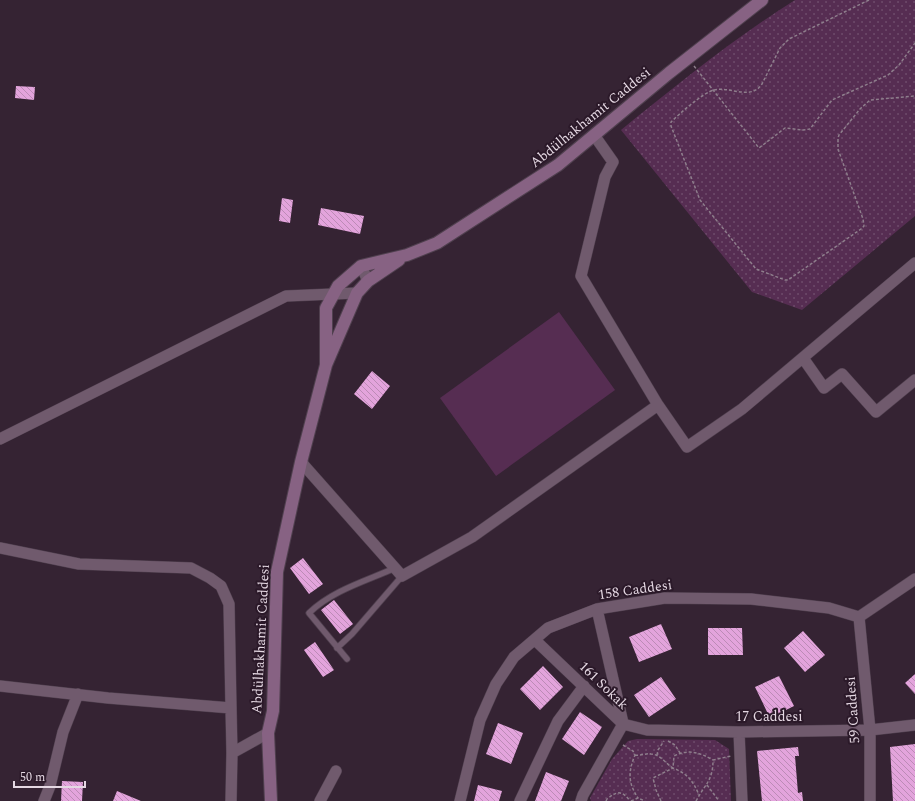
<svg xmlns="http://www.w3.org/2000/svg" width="915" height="801" font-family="Spectral,serif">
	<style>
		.grass { fill: #562d52 }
		.park { fill: url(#park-dots) }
		.building { fill: url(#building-back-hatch) }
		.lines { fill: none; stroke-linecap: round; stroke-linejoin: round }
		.lane-casing { stroke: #50404f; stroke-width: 7 }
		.street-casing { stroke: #50404f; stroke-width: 12 }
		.secondary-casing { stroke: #50404f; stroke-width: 14 }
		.path { stroke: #8e7e8c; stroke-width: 1.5; stroke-dasharray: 3 2; stroke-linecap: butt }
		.lane { stroke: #705a6d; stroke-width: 5.5 }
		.street { stroke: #705a6d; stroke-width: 11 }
		.secondary { stroke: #876283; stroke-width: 12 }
		.labels { text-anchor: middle; stroke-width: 4; stroke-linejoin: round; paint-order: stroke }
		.street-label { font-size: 14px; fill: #e5d8e3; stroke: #2b1929 }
	</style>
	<defs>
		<pattern id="park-dots" width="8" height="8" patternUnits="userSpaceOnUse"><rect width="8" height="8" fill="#562d52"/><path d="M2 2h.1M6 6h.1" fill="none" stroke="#6e4b6b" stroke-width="1.8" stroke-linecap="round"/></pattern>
		<pattern id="building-back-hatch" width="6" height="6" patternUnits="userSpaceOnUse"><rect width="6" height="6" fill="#e3a4dc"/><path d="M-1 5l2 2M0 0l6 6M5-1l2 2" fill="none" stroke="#bc8bb6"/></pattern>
	</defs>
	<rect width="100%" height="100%" fill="#352333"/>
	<!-- grass -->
	<path class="grass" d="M559 312 615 390 496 476 440 398Z"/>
	<!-- park -->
	<path class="park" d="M795 0H915V216L802 310 752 292 621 130C678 84 733 39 795 0Z
		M637 739 715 740 729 749 731 801H591L590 798 612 759 628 741Z"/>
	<!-- building -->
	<path class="building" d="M16 86 35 87 34 100 15 98Z
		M282 198 293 200 290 223 279 221Z
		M321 208 364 216 360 234 318 225Z
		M372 371 390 386 372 409 354 394Z
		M303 558 323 584 309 594 290 568Z
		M334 600 353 624 340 634 321 610Z
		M661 624 672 649 639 662 629 637Z
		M708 628H742L743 655H708Z
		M803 631 825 655 805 672 784 648Z
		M315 642 334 670 323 677 304 650Z
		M543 666 563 687 540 710 520 689Z
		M915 674V694L905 683Z
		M779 676 794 706 770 718 755 687Z
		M661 677 676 699 649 717 634 695Z
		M580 712 602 727 584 755 562 739Z
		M498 723 523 733 511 764 486 754Z
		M915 744V801H893L890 747Z
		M798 747 799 756H795L798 793 802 792 803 801H762L757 751Z
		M546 772 569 781 561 801H535Z
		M62 781 83 782 82 801H61Z
		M478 785 502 791 499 801H474Z
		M117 791 141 801H113Z"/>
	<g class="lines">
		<defs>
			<path id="lane" d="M337 648 352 634 402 576
				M347 659 309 613C333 590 366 581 395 568"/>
			<path id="street" d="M361 266 368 281
				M803 358 824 388 842 374 876 412 915 380
				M658 405 687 447 742 409 915 263
				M0 439 286 296 357 293
				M301 462 402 576 472 537 658 405 581 276 605 177 613 162 594 135
				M0 548 79 564 191 568 210 578 221 586 229 604 231 708
				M597 609 623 723
				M859 617 870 730V801
				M535 640 623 724 647 730 739 732 870 730 915 725
				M0 686 108 698 231 708 232 753
				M739 732 742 801
				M44 801 50 786 63 732 78 694
				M231 801 232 753 268 733
				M320 801 336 771
				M460 801 480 720 496 684 514 657 548 628 597 609 665 598 751 599 829 608 859 617 915 579
				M520 801 558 721 584 686
				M581 801 583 795 623 724"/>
			<path id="secondary" d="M326 365V308L338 286 361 266 407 255 437 243 558 165 669 73 762 0
				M271 801 268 733 273 711 277 572 301 462 326 365 357 293 368 281 399 260"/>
		</defs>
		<!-- lane casing -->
		<use href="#lane" class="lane-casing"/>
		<!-- street casing -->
		<use href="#street" class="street-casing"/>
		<!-- secondary casing -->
		<use href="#secondary" class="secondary-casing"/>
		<!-- path -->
		<path class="path" d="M869 0 789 39 780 48 762 84C751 101 730 86 714 90 704 92 679 114 671 122V126L700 200 756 269 785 280H788L861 229 864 226 863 219 838 149V138L839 135 860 109 870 100 915 96
			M694 66 759 148 785 128 803 130 810 129 832 100 888 75 899 65 915 43
			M668 741 675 745 680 753
			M623 745 633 751 635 755C628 772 628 783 638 798
			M635 755C641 756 646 753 651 754 660 754 666 764 673 768L674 756C688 749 699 752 713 760
			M657 755 658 750 664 741
			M707 785 719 801
			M606 801 607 799C617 791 622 790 630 801
			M631 801 638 798 645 801
			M661 801 656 790 653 778 673 768C688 774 693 781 699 795
			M696 801C705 784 713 781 713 760L731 756"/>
		<!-- lane -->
		<use href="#lane" class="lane"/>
		<!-- street -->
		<use href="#street" class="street"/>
		<!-- secondary -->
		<use href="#secondary" class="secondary"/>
	</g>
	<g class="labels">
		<!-- street labels -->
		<g class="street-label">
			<text transform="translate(590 117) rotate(-39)" y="5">Abdülhakhamit Caddesi</text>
			<text transform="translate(635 589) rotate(-8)" y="5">158 Caddesi</text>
			<text transform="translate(260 639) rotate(-87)" y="5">Abdülhakhamit Caddesi</text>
			<text transform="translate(604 685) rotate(44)" y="5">161 Sokak</text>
			<text transform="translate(852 710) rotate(-94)" y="5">59 Caddesi</text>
			<text x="769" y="721">17 Caddesi</text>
		</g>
	</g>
	<!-- scale -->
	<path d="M14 781v6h71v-6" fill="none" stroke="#e5d8e3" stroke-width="2"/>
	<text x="20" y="781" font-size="12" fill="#e5d8e3" stroke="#2b1929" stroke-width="3" paint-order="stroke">50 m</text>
</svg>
